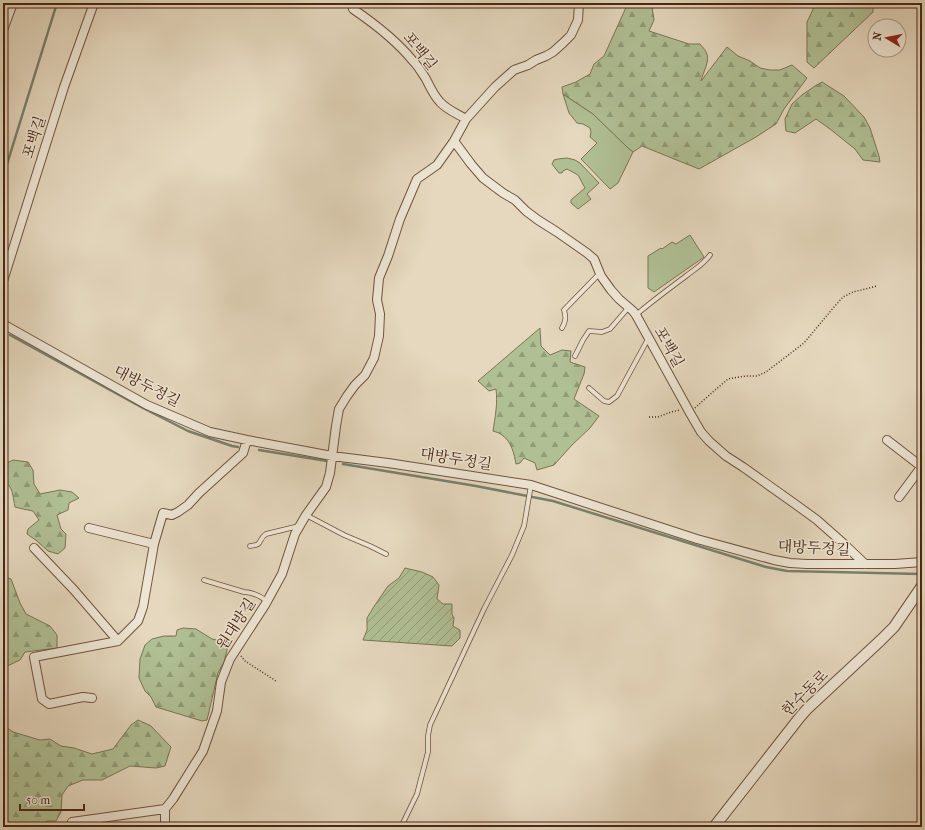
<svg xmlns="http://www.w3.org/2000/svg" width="925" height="830" font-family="'IM FELL French Canon','Noto Serif KR',serif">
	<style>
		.green { fill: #b0c095; stroke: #7d7454 }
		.forest { fill: url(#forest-firs); stroke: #7d7454 }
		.garden { fill: url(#garden-furrows); stroke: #7d7454 }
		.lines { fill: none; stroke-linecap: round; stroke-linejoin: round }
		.stream { stroke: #78806f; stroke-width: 2.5 }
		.service-casing { stroke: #71533e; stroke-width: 5.5 }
		.minor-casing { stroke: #71533e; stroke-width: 10 }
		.tertiary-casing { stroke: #71533e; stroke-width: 12 }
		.path { stroke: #4a2714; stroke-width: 1.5; stroke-dasharray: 1 2; stroke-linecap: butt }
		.service { stroke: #eee6d5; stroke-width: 4 }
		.minor { stroke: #eee6d5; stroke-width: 8 }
		.tertiary { stroke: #eee6d5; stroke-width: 10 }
		.labels { text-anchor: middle; stroke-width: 3; stroke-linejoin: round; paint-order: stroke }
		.street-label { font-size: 15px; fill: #4a2714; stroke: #eee6d5 }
	</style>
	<defs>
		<pattern id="forest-firs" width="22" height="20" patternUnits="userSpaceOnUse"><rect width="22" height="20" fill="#b0c095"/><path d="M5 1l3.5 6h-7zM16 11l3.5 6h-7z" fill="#919c78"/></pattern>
		<pattern id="garden-furrows" width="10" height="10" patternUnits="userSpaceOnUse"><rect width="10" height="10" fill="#b0c095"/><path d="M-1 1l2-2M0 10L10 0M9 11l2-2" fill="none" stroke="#919c78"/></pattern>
	</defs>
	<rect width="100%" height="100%" fill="#e5d8be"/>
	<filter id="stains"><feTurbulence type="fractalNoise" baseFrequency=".005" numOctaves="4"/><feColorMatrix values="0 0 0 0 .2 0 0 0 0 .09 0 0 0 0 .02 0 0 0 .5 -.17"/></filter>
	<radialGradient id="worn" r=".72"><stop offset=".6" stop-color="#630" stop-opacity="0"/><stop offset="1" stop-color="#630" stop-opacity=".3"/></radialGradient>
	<!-- green -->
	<path class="green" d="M563 94 593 114 633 152 618 183 610 189 581 159 597 143 590 137 591 132 590 128 583 124 577 123 569 113Z
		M567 158 575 160 580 163 599 183 587 194 591 199 578 209 571 203V200L585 188 578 175 567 169 563 171 562 173H559L552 164 554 160 558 159Z
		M690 235 704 257 654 292 648 288V256L661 248 662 249 672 242 676 244Z"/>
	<!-- forest -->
	<path class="forest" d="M628 3H649L652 7 654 20 649 31 689 44H700C702 47 705 49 706 52 711 60 703 72 701 81L727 47 738 56 750 61 760 68 770 70H780L792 65 807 78 784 109 776 124 756 137 699 169 642 146 633 152 627 147 593 114 563 94 562 87 576 82 590 74 594 64 604 56Z
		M816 3H873V12L814 68 807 62V22Z
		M822 82 844 96 864 117 870 128 879 156 880 162 863 160 855 149 830 129 816 119 795 133 786 131 785 119 792 104 802 95 815 86Z
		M540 328 541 346 550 355 562 350 571 351 570 362 585 367 584 374 574 399 599 416 590 428 572 445 554 465 537 470 535 463 524 458 520 463 516 464C514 454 512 442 502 435 500 433 496 432 493 431 495 417 498 403 496 389L489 391 478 381Z
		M13 460 28 462 33 470 34 484 40 494 60 490 72 492 79 498 69 503 68 510 57 515 61 529 66 534 65 548 58 554 48 551 37 541 27 534 28 529 39 520 33 511 23 509 15 507C13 498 13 484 3 481V465Z
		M3 576 11 579 20 603 26 614 50 626 57 635V648L25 652 20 660 3 668Z
		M183 628 196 629 212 639 221 641 223 640 229 642 224 662 218 673 207 720 202 721 156 707 151 697 145 691 139 678 140 659 145 645 152 639 164 636H176L177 630Z
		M138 720 151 726 171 747 165 766 156 768 130 766 102 780H83L68 786 62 795 61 812 56 821H47L39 827H3V725L13 732 40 740 50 739 61 746 74 748 92 754 113 749 131 725Z"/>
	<!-- garden -->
	<path class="garden" d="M405 568 422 572 433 577 439 585 437 599 443 604H452V614L454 618 453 626 460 630V638L452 646 363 640 367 630V618L373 608 388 586 399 578Z"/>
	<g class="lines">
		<!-- stream -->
		<path class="stream" d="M3 177 57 3
			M10 335 141 407 188 431 232 446 238 447
			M259 450 327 461
			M343 464 476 486 553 501 766 567 787 571 921 574"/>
		<defs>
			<path id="service" d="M636 315C652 301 669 289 686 276 695 269 704 264 710 255
				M562 328C566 321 566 317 564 310L599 274
				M575 356 583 340 589 331 602 332 610 329 629 307
				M589 388 604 401 609 402 617 396 648 339
				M306 515 344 535 370 546 386 554
				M250 546C264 545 257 540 266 534L299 526
				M204 580 244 592C253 592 260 596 267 601
				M401 827 417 794 428 752V736L430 725 484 609 512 555 524 526 531 485"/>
			<path id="minor" d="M355 3 353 9C375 24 396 40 413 61 418 66 422 73 426 79 430 87 434 96 440 102 447 110 458 114 466 119
				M3 30 13 3
				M454 141 471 164 483 178 503 193 515 200 526 211 538 220 557 232 587 253 594 259 601 276 611 290 619 299 633 311 636 315 690 413 701 432 709 441 726 456 743 467 795 504 817 520 843 543 865 564
				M3 281 64 87 94 3
				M3 324 147 405 210 432 247 440 332 456 388 463 531 485 697 539 774 560 790 563 807 564H895L922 562
				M887 440 922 467
				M899 497 922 466
				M89 528 154 544
				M34 548 74 590 118 641
				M92 698 83 697 49 704 42 699 34 657 118 641 138 621 143 607 154 544 163 513 172 515 178 512 188 505 199 493 243 453 247 440
				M72 822 165 809
				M165 827V809L173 799 203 751 217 711 221 682 230 659 265 605 282 574 295 534 306 515 326 487 330 473 336 426 339 409 347 396 355 385 365 375 374 358 379 336 380 314 377 300 379 278 388 256 400 219 417 179 437 165 454 141 466 119 495 87 514 70 528 65 536 60 546 56 553 52 563 43 571 35 578 20 579 3"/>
			<path id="tertiary" d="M714 827 800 717 808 708 881 640 894 627 922 586"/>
		</defs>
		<!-- service casing -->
		<use href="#service" class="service-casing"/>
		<!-- minor casing -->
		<use href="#minor" class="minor-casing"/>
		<!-- tertiary casing -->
		<use href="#tertiary" class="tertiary-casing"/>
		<!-- path -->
		<path class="path" d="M695 408 707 397 728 379 733 378 746 376H757L766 372 804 343 834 307 843 297 853 292 877 286
			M649 417H658L671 412 680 410
			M241 656 245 661 276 681"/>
		<!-- service -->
		<use href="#service" class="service"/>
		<!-- minor -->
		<use href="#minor" class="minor"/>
		<!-- tertiary -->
		<use href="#tertiary" class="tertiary"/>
	</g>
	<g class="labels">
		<!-- street labels -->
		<g class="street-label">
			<text transform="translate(420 51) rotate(51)" y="5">포백길</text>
			<text transform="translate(34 137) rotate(-72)" y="5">포백길</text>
			<text transform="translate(669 347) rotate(61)" y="5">포백길</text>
			<text transform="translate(147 386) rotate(27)" y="5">대방두정길</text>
			<text transform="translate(456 459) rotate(9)" y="5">대방두정길</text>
			<text transform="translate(814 548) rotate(3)" y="5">대방두정길</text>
			<text transform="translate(236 624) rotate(-57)" y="5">원대방길</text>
			<text transform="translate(805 693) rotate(-45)" y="5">한수동로</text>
		</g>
	</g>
	<!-- margin -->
	<rect width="925" height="830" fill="none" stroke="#e5d8be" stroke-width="16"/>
	<rect x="4" y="4" width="917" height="822" fill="none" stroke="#4a2714" stroke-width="2"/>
	<rect x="8" y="8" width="909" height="814" fill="none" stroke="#4a2714"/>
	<!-- north arrow -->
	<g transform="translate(887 38) rotate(280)"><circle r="19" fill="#eee6d5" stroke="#ac9a88"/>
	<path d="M0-3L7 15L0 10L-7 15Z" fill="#8f2418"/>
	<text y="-6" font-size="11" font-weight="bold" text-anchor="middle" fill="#4a2714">N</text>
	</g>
	<!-- scale -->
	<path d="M20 804v6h64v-6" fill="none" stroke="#4a2714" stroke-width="2"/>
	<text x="26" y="804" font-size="12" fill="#4a2714" stroke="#eee6d5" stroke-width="3" paint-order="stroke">50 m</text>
	<rect width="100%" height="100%" filter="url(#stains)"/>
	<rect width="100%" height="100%" fill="url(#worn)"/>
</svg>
